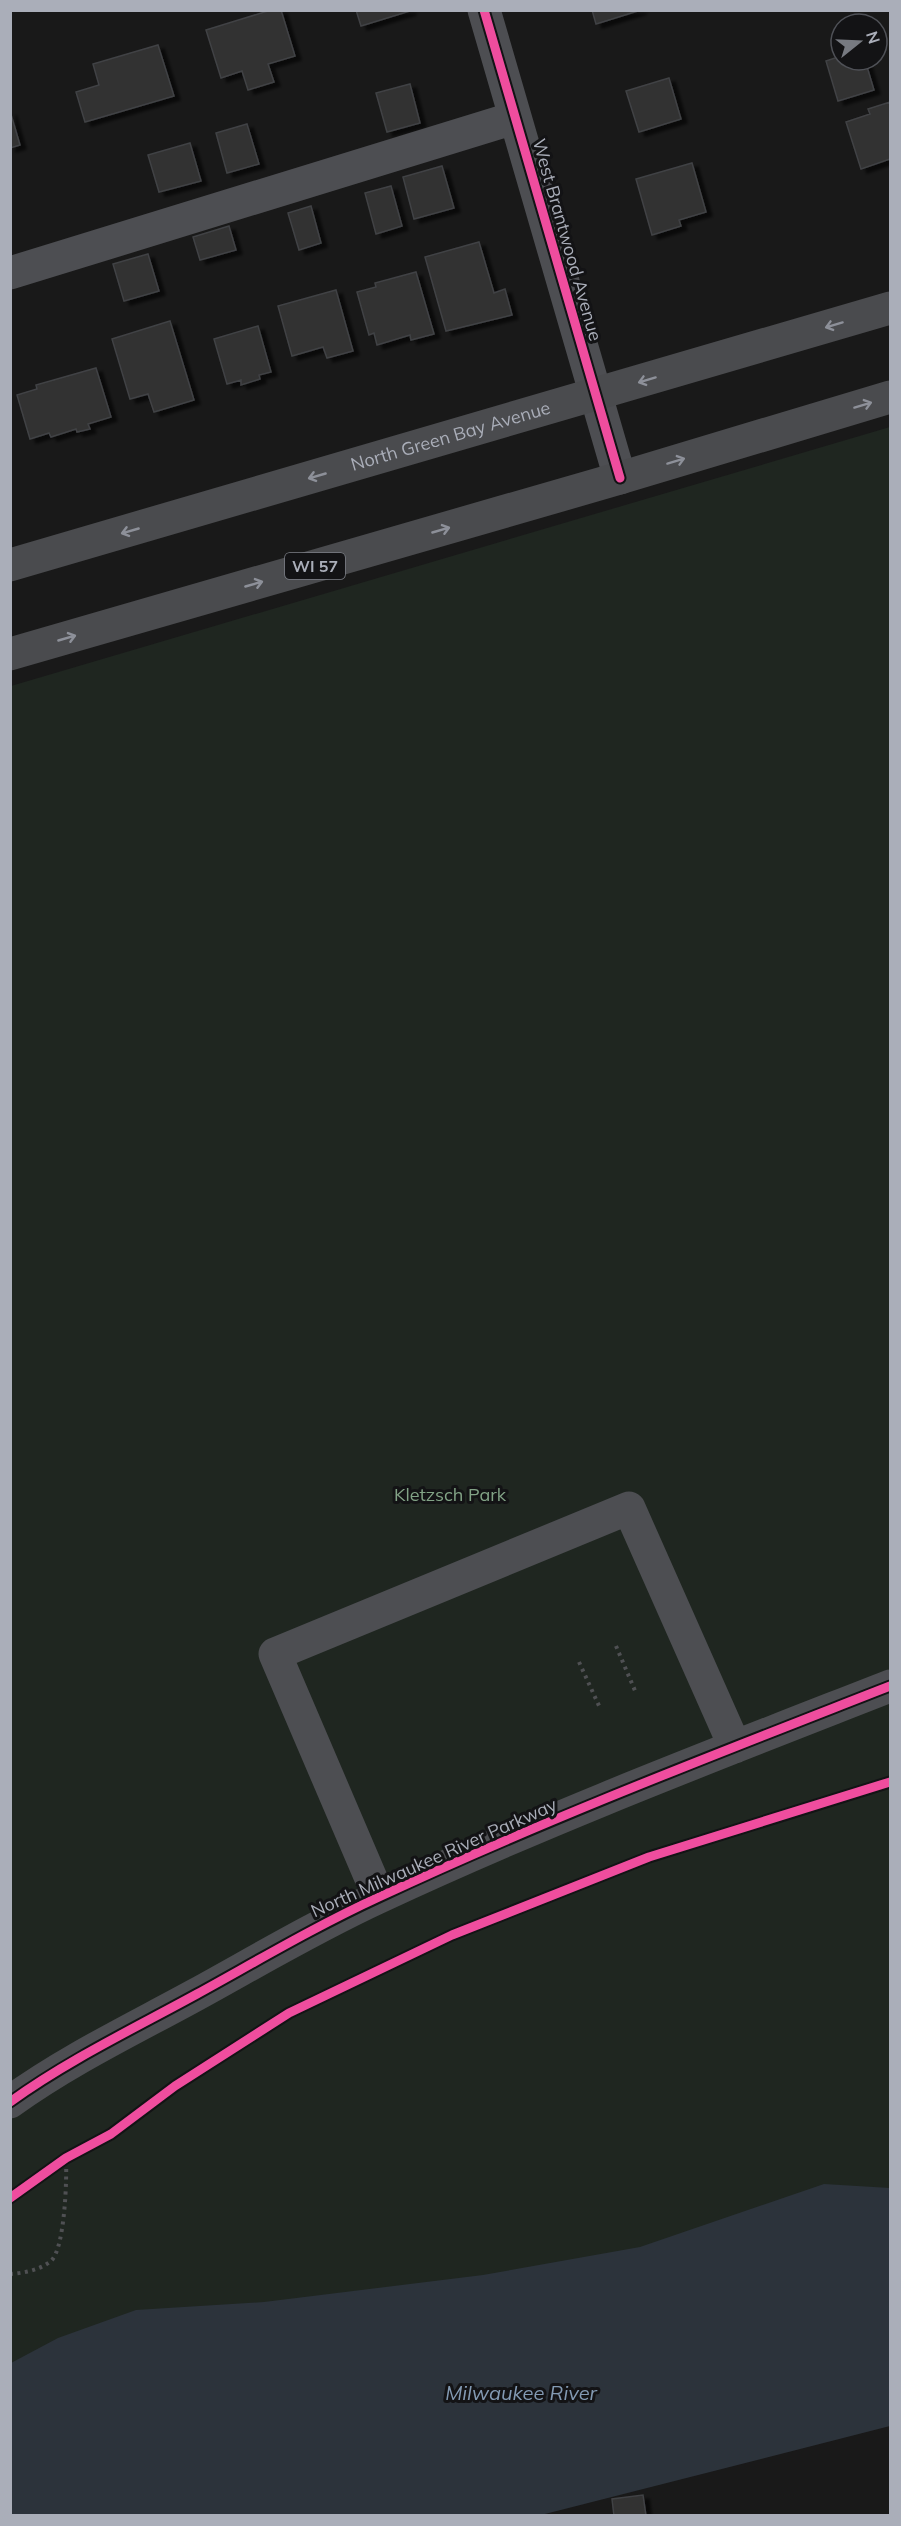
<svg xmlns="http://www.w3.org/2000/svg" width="901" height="2526" font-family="Mulish,sans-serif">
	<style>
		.green { fill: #1f2620 }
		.water { fill: #2c333b }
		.building { fill: #313131; stroke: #414245; stroke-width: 1.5; filter: url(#shadow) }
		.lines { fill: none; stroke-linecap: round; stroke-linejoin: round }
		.path { stroke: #4f5053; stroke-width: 4; stroke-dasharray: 3 4.5; stroke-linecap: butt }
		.minor { stroke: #4d4e52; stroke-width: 33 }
		.major { stroke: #4a4b4e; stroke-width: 33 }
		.cycleway-casing { stroke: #131315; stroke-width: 13 }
		.cycleway { stroke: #ef4d9e; stroke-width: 9 }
		.oneway { stroke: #8d9099 }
		.labels { text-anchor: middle; stroke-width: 6; stroke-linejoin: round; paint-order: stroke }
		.shield { fill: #131315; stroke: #7d8088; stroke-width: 1.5 }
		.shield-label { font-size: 16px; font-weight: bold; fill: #aaaeb9 }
		.street-label { font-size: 18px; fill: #aaaeb9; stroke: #131315 }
		.park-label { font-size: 18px; fill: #82a386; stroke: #131315 }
		.water-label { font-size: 20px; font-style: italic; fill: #839ab3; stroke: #131315 }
	</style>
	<defs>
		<filter id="shadow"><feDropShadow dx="6" dy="4" stdDeviation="1.5" flood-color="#0009"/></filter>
	</defs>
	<rect width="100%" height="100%" fill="#191919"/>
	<!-- green -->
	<path class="green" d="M890 427V2303L11 2516V686Z"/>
	<!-- water -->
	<path class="water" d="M824 2184 890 2188V2426L541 2515H11V2363L58 2338 136 2310 264 2302 483 2275 640 2247Z"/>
	<!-- building -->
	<path class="building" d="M271 10H281L295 56 268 64 274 82 248 90 242 71 221 78 206 30Z
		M356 10H410V11L361 26Z
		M592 10H641L596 24Z
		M158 45 174 96 85 122 76 92 99 85 93 64Z
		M841 56V60H865L874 90 838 101 826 61Z
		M669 78 681 119 639 132 626 91Z
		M410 84 420 123 387 132 376 93Z
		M890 102V159L861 169 846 122 870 114 868 109Z
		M10 111 20 145 10 148Z
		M247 124 259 164 227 173 216 133Z
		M190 143 201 181 159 192 148 155Z
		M692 163 706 212 679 220 681 226 652 235 636 179Z
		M442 166 454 208 414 219 403 177Z
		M391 186 402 226 376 234 365 193Z
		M311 206 321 243 299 250 288 213Z
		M229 226 236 250 200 260 193 237Z
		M479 242 494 293 505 289 512 315 446 331 425 257Z
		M148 254 159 291 124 301 113 264Z
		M416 272 434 334 411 340 410 335 377 345 374 333 369 335 357 292 376 287 375 283Z
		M336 290 353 351 327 358 323 347 292 356 278 306Z
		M170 321 194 400 154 412 148 394 130 399 112 339Z
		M258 326 271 372 259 375 260 379 241 385V380L227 384 214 339Z
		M96 368 111 417 88 424 90 429 77 432 76 429 51 437 49 433 30 439 17 395 37 389 36 385Z
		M643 2495 646 2516H614L612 2499Z"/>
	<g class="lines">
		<!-- path -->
		<path class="path" d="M616 1646 636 1693
			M579 1662 600 1708
			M10 2274C24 2273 40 2270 51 2261 65 2248 67 2178 66 2158"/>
		<!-- minor -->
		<path class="minor" d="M484 10 620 478
			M10 273 514 118
			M379 1897 275 1654 629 1508 735 1747
			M10 2102C68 2060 135 2028 197 1994 257 1961 316 1926 379 1897 546 1819 719 1753 890 1686"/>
		<!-- major -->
		<g class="major">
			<path id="s1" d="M10 565 890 308"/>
			<path d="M10 654 620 478 890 397"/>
		</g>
		<defs>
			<path id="cycleway" d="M484 10 620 478
				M10 2102C68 2060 135 2028 197 1994 257 1961 316 1926 379 1897 546 1819 719 1753 890 1686
				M10 2198 66 2158 111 2134 175 2086 289 2013 452 1935 649 1857 890 1782"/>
		</defs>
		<!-- cycleway casing -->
		<use href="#cycleway" class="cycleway-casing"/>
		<!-- cycleway -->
		<use href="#cycleway" class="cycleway"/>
	</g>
	<!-- one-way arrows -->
	<defs><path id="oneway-shaft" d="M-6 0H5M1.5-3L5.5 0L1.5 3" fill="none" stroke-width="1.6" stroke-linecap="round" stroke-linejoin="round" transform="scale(1.5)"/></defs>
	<g class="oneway">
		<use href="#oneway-shaft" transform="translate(834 325) rotate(163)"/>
		<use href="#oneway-shaft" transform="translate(647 380) rotate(163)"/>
		<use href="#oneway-shaft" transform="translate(863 405) rotate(-17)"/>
		<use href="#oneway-shaft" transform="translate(676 461) rotate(-17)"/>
		<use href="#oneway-shaft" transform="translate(317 476) rotate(164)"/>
		<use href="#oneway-shaft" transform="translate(441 530) rotate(-16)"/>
		<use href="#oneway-shaft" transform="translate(130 531) rotate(164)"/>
		<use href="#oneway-shaft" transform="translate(254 584) rotate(-16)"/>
		<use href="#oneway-shaft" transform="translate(67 638) rotate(-16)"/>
	</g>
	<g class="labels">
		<!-- shield labels -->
		<rect class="shield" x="285" y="553" width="60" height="26" rx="4.5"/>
		<g class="shield-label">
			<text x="315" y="572">WI 57</text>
		</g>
		<!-- street labels -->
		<g class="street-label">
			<text transform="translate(567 240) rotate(74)" y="6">West Brantwood Avenue</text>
			<text dy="6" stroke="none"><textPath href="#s1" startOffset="459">North Green Bay Avenue</textPath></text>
			<text transform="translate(434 1858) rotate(-24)" y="6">North Milwaukee River Parkway</text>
		</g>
		<!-- park labels -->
		<g class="park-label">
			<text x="450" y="1501">Kletzsch Park</text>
		</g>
		<!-- water labels -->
		<g class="water-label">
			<text x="521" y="2400">Milwaukee River</text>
		</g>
	</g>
	<!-- border -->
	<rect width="901" height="2526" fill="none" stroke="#aaaeb9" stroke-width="24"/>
	<!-- north arrow -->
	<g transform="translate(859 42) rotate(72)"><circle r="28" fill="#131315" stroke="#4f5157" stroke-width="1.5"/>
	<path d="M0-4.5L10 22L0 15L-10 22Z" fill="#777a81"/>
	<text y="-9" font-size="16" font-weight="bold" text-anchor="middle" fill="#aaaeb9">N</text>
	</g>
</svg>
